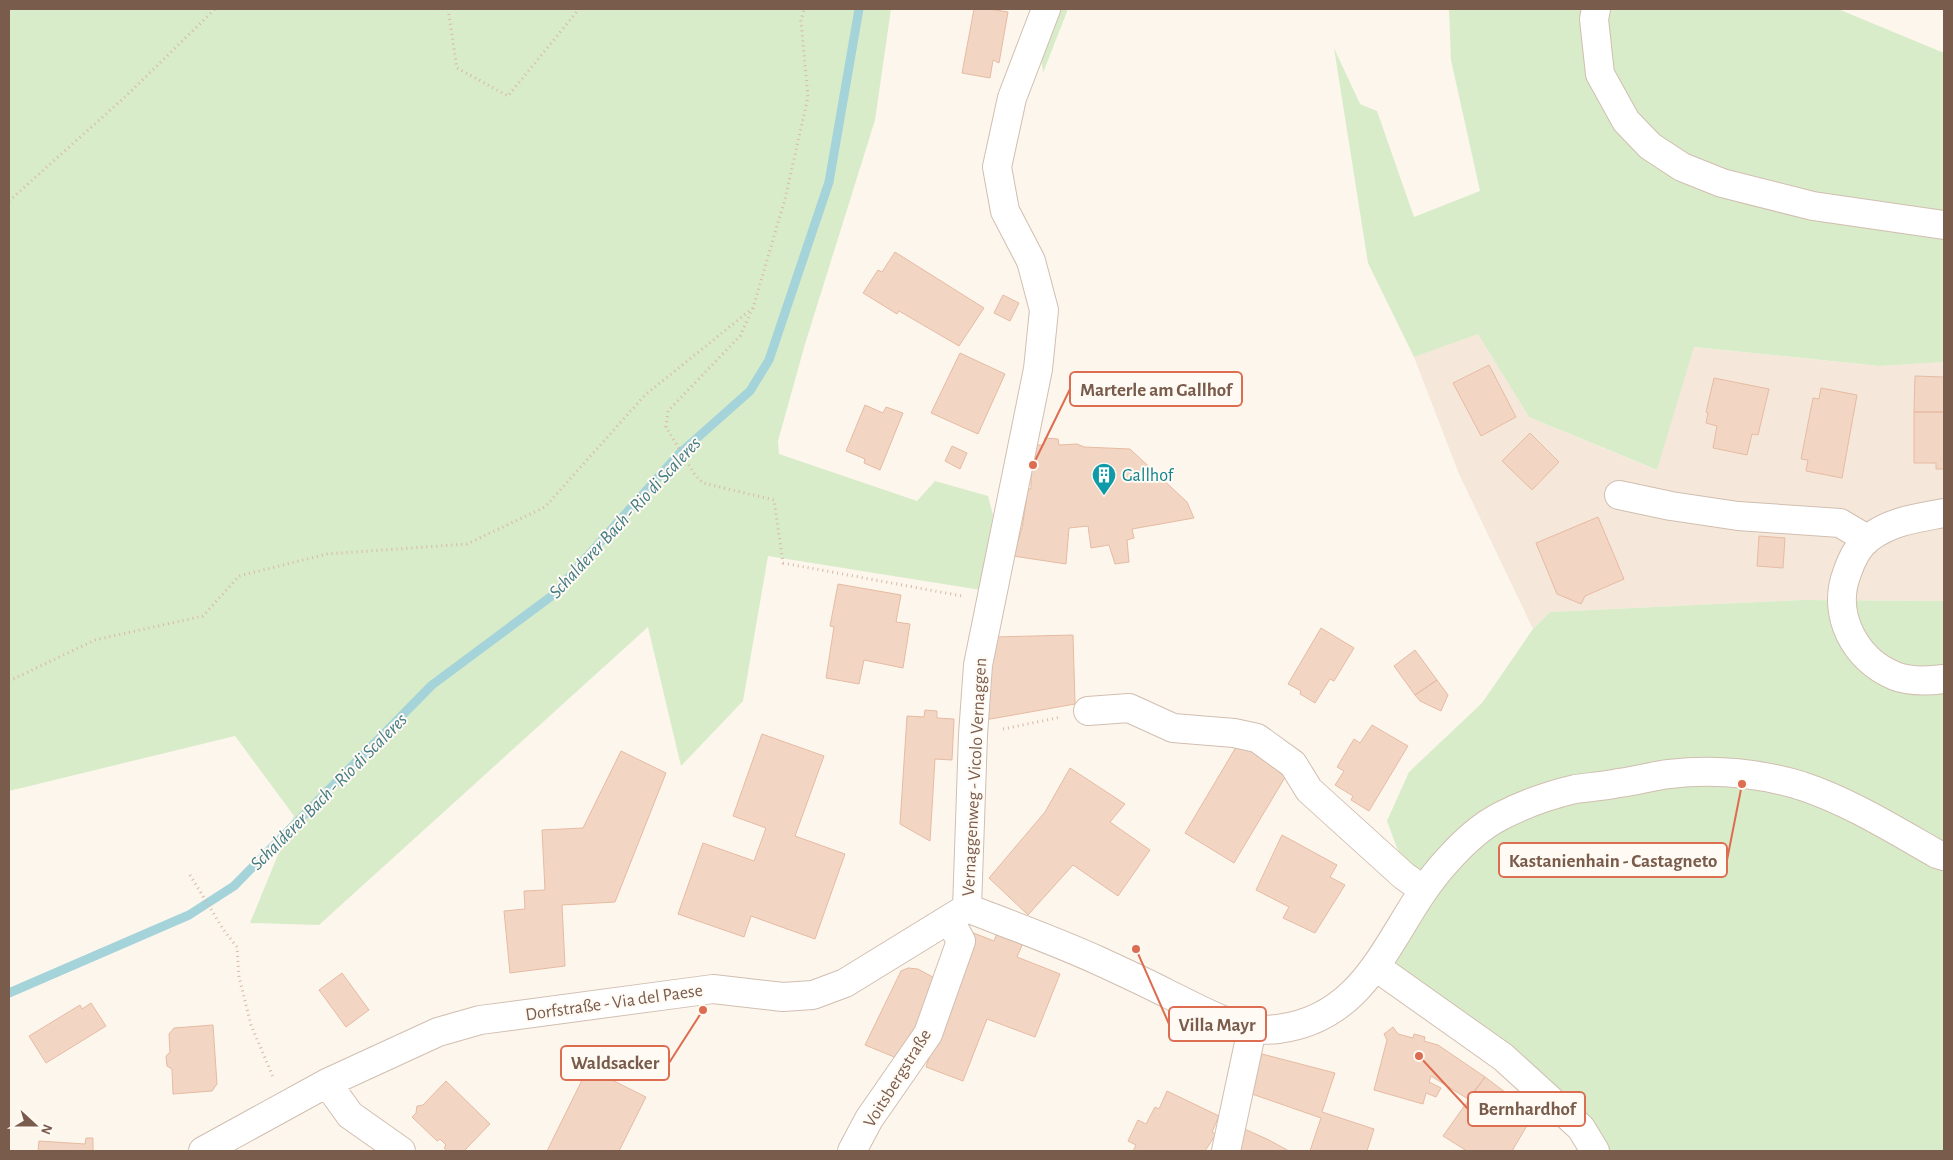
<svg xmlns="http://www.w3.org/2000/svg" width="1953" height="1160" font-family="'Alegreya Sans',sans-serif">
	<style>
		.residential { fill: #f5e8da }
		.green { fill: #d8ecc9 }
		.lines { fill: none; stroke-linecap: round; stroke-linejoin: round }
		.stream { stroke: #a5d3da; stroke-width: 9 }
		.building { fill: #f3d5c3; stroke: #e6bba3 }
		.minor-casing { stroke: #d1beb0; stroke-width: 30 }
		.path { stroke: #d9b8a5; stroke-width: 3; stroke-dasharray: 1 4; stroke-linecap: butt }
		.minor { stroke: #fff; stroke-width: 28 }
		.labels { text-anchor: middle; stroke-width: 4; stroke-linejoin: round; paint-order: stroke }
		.culture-label { font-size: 18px; fill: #0d838f; stroke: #fffaf3; text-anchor: start }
		.street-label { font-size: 18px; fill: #7a5c4d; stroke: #fffaf3 }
		.water-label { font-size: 19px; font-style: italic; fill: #437c86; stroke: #fffaf3 }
		.leader { fill: none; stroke: #dc6d51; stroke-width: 2 }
		.callout-dot { fill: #dc6d51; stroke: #fffaf3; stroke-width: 2 }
		.callout { fill: #fffaf3; stroke: #dc6d51; stroke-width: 2 }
		.callout-label { font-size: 19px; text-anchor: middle; font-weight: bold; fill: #7a5c4d }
	</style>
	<rect width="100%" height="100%" fill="#fdf6ec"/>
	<!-- residential -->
	<path class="residential" d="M1478 333 1529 417 1656 470 1693 347 1880 366 1944 362V601L1803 600 1550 612 1533 629 1459 474 1414 357Z"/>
	<!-- green -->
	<path class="green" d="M9 9H891L875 120 805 344 778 441 779 454 917 501 935 481 988 496 993 515 981 590 768 556 743 701 681 766 648 627 319 925 250 923 294 816 235 736 9 791Z
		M1036 9H1068L1043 73Z
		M1449 9H1838L1944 53V362L1880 366 1694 347 1657 470 1529 417 1478 334 1414 357 1368 263 1334 48 1360 104 1377 111 1414 217 1480 191 1451 60Z
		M1803 600 1944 601V1151H1595L1376 967 1424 890 1397 848 1387 821 1409 772 1482 703 1533 629 1550 612Z"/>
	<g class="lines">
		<!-- stream -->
		<path class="stream" d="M9 993 189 915 234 886 432 685 553 595 679 454 750 391 769 360 829 182 859 9"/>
	</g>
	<!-- building -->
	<path class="building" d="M974 9H989L1008 12 999 63 993 60 990 78 962 73Z
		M895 252 984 308 959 346 899 311 897 314 863 293 878 270 882 272Z
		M1003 295 1019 303 1010 321 994 313Z
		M960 353 1005 374 978 434 931 413Z
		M1489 365 1516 417 1481 436 1453 383Z
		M1915 376 1944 377V412H1914Z
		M1714 378 1769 389 1758 435 1752 434 1747 455 1713 448 1717 426 1706 423 1708 413 1706 412Z
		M1821 388 1857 395 1842 478 1806 471 1808 460 1801 459 1813 398 1819 399Z
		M865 405 883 413 886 407 903 413 880 470 864 463 865 459 846 451Z
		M1914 412H1944V469H1936V463H1914Z
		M1530 433 1559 462 1532 490 1502 461Z
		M1045 438 1058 439 1059 445 1077 444 1084 447 1130 449 1187 502 1194 518 1132 529 1134 538 1127 540 1129 562 1115 564 1109 545 1091 548 1088 526 1069 528 1066 564 1013 556 1022 528 1028 489H1031V475L1036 445H1044Z
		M952 446 967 453 960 469 945 461Z
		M1598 517 1624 579 1585 596 1581 604 1557 594 1536 543Z
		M1759 536 1785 538 1783 568 1757 566Z
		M838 584 901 595 896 622 910 624 903 668 864 660 859 684 826 678 834 627 830 626Z
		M1321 628 1354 648 1334 681 1330 679 1315 703 1300 694 1301 691 1288 684Z
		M1073 635 1075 704 985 720 994 637Z
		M1415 650 1437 680 1415 695 1394 666Z
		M1437 680 1448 695 1441 711 1420 701 1415 695Z
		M925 710 937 711V718L954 719 952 760 935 759 930 841 900 824 907 716 924 717Z
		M1372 725 1408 746 1369 811 1351 800 1353 796 1335 785 1344 771 1337 767 1354 739 1360 743Z
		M762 734 824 756 795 836 845 854 815 939 751 916 744 937 678 914 703 843 754 861 766 828 733 816Z
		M1242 737 1287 774 1234 863 1185 833Z
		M621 751 666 773 615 902 562 905 565 966 510 973 504 911 525 909 524 891 545 890 542 830 583 828Z
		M1070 768 1125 804 1110 822 1150 850 1118 896 1073 865 1028 915 989 878 1045 812Z
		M1282 835 1337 865 1330 877 1345 885 1315 933 1283 918 1289 907 1256 890Z
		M971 932 994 941 997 933 1023 943 1017 957 1060 974 1035 1037 987 1019 963 1081 926 1067Z
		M908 968 918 969 940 981 904 1061 865 1045 901 971Z
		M342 973 369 1010 346 1027 319 990Z
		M91 1003 106 1026 46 1063 29 1036 80 1005 82 1009Z
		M213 1025 217 1084 212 1091 173 1094 172 1069 167 1066 166 1056 170 1052 169 1034 174 1028Z
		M1393 1027 1398 1034 1413 1038 1414 1034 1425 1037 1424 1041 1438 1045 1485 1077 1468 1099 1431 1076 1429 1082 1441 1088 1436 1097 1426 1093 1423 1104 1374 1090 1387 1040 1384 1034Z
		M1262 1054 1335 1073 1322 1112 1374 1129 1367 1151H1310L1321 1118 1249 1093Z
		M588 1068 646 1097 619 1151H547Z
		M1485 1077 1534 1114 1512 1151H1467L1443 1136Z
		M446 1081 490 1124 464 1151H448L444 1148 446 1145 440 1139 437 1141 412 1117 416 1113 417 1106 423 1105Z
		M1167 1091 1219 1116 1212 1132 1216 1134 1205 1151H1133L1136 1145 1128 1141 1138 1120 1146 1124 1155 1107 1159 1109Z
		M1240 1127 1269 1140 1289 1151H1240L1232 1147Z
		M86 1138H93V1151H38L39 1141 85 1144Z"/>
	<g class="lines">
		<defs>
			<path id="minor" d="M1596 9 1594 19 1600 74 1626 121 1650 146 1682 167 1722 183 1813 206 1944 225
				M1619 495 1671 506 1738 516 1840 523 1867 539
				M1944 513C1918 518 1891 521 1869 538 1858 546 1851 561 1847 573 1831 614 1855 660 1895 676 1910 682 1928 681 1944 679
				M1088 711 1129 708 1173 728 1234 733 1257 738 1293 764 1309 790 1404 876 1424 890
				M967 908C1011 925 1055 941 1097 960 1121 971 1145 982 1168 994 1202 1010 1239 1034 1278 1029 1374 1017 1390 923 1446 862 1461 845 1481 826 1501 816 1524 804 1550 795 1575 789 1590 787 1605 786 1619 783 1636 781 1652 776 1669 774 1713 769 1759 773 1802 786 1850 802 1893 829 1937 854L1944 856
				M967 908 973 735 978 665 1038 369 1044 310 1031 261 1005 211 997 167 1012 98 1046 9
				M1376 967 1503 1057 1581 1128 1595 1151
				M327 1083 350 1115 401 1151
				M203 1151 327 1083 438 1032 480 1020 713 989 783 997 813 995 845 983 967 908
				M852 1151 869 1119 928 1034 961 941 949 919
				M1226 1151 1252 1029"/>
		</defs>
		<!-- minor casing -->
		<use href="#minor" class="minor-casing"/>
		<!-- path -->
		<path class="path" d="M448 9 457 68 508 96 579 9
			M9 201 126 96 215 9
			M753 308 740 336 668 411 666 427 695 475 703 483 774 500 783 563 962 596
			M9 681 95 640 203 616 239 576 327 554 467 544 545 507 645 395 753 308 785 199 808 97 801 21 804 9
			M1003 729 1061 717
			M190 875 223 929 237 947 239 977 251 1025 274 1079"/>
		<!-- minor -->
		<use href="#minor" class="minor"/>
	</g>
	<!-- icons -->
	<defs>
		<symbol id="building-pin" viewBox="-11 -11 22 30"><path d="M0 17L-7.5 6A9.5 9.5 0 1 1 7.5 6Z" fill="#0f9aa8" stroke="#fffaf3"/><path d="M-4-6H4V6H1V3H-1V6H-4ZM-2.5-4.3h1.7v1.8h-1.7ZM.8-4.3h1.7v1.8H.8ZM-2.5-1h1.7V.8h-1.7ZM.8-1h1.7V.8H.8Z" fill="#fff"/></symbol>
	</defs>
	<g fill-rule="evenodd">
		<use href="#building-pin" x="1090" y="461" width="28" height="38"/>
	</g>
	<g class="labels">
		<!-- culture labels -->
		<g class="culture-label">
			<text x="1122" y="481">Gallhof</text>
		</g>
		<!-- street labels -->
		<g class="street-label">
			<text transform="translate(974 777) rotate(-87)" y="6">Vernaggenweg - Vicolo Vernaggen</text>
			<text transform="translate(614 1002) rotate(-8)" y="6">Dorfstraße - Via del Paese</text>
			<text transform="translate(897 1078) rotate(-58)" y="6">Voitsbergstraße</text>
		</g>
		<!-- water labels -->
		<g class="water-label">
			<text transform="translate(624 517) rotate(-47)" y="7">Schalderer Bach - Rio di Scaleres</text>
			<text transform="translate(328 791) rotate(-45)" y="7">Schalderer Bach - Rio di Scaleres</text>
		</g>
	</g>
	<!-- callouts -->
	<path class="leader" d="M1033 465L1070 389M1742 784L1727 860M1136 949L1169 1024M703 1010L669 1063M1419 1056L1468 1109"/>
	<g class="callout-dot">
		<circle cx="1033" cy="465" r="5"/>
		<circle cx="1742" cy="784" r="5"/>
		<circle cx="1136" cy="949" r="5"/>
		<circle cx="703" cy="1010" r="5"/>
		<circle cx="1419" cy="1056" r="5"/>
	</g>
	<g class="callout">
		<rect x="1070" y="372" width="172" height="34" rx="5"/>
		<rect x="1499" y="843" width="228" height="34" rx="5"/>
		<rect x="1169" y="1007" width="97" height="34" rx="5"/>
		<rect x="561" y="1046" width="108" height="34" rx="5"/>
		<rect x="1468" y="1092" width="117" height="34" rx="5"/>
	</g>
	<g class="callout-label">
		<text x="1156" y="396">Marterle am Gallhof</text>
		<text x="1613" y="867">Kastanienhain - Castagneto</text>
		<text x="1217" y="1031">Villa Mayr</text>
		<text x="615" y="1069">Waldsacker</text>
		<text x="1527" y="1115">Bernhardhof</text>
	</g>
	<!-- border -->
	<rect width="1953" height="1160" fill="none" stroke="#7a5c4d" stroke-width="20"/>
	<!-- north arrow -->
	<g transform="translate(35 1125) rotate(111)" stroke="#fffaf3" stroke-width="4" paint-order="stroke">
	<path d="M0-4L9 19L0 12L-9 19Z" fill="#7a5c4d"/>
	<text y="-8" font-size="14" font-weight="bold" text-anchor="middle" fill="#7a5c4d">N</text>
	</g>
</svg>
